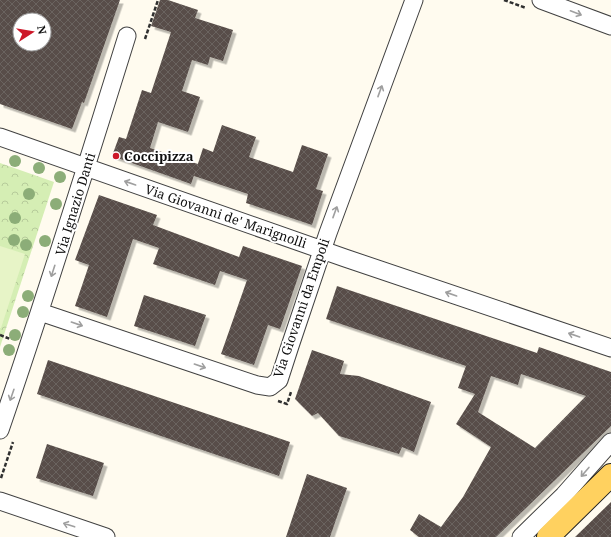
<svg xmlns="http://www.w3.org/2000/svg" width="611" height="537" font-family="'Noto Serif',serif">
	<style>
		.park { fill: url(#park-crowns) }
		.pitch { fill: #e7f4c7 }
		.building { fill: url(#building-cross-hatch); fill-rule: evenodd; filter: url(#shadow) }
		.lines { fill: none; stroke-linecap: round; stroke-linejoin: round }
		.minor-casing { stroke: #414141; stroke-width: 19 }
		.major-casing { stroke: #1f1f1f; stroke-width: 24 }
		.path { stroke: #303030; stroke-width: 2.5; stroke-dasharray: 4 2; stroke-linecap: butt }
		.minor { stroke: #fff; stroke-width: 17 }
		.major { stroke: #ffd15f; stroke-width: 22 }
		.tree { fill: #8cad78 }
		.oneway { stroke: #9f9f9f }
		.poi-dot { fill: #cd1829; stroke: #fff; stroke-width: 1.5 }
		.labels { text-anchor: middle; stroke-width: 4; stroke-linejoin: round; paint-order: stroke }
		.poi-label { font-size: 13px; font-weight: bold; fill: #0e0e0e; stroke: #fff; text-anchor: start }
		.street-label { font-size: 13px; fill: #0e0e0e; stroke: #fff }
	</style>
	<defs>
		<pattern id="park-crowns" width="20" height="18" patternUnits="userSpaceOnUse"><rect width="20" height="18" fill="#d5eeb4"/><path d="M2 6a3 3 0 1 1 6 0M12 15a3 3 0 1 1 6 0" fill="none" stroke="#b6cb9a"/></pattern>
		<pattern id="building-cross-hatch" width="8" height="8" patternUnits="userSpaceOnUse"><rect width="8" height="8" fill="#584e49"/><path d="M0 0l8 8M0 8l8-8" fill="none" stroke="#6b635f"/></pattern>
		<filter id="shadow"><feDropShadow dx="3.5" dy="3.5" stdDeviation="0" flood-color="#0004"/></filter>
	</defs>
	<rect width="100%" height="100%" fill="#fffbef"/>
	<!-- park -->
	<path class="park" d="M0 163 54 182 0 347Z"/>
	<!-- pitch -->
	<path class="pitch" d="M0 246 25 254 1 328H0Z"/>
	<!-- building -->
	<path class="building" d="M0 0H120L84 103 82 102 72 129 0 104ZM20 20H44V44H20Z
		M160 0H168L198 10 195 18 233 30 223 61 210 57 208 65 192 60 182 91 200 97 188 132 158 122 150 148 198 164 191 184 112 156 119 137 126 139 142 90 151 93 171 32 151 26Z
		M222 125 256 137 249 157 293 172 302 145 328 154 316 189 323 191 312 225 246 203 248 194 194 176 203 148 213 152Z
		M99 195 157 215 153 225 239 257 243 246 302 266 280 329 268 325 254 365 221 354 247 280 220 271 215 285 153 264 159 248 133 239 107 317 75 306 89 265 75 260Z
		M337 286 537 353 539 347 611 372V426L496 537H419L410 530 419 514 441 527 463 497 491 447 456 424 475 394 458 388 466 366 326 319ZM521 374 586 396 535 448 478 412 491 376 518 385Z
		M144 295 206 315 195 346 134 326Z
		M312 350 344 361 340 374 359 376 431 402 414 452 402 447 399 454 339 436 318 413 312 416 295 399Z
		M48 360 290 442 279 476 37 394Z
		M47 444 104 463 93 496 36 478Z
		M307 474 347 488 330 537H286Z
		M611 502V537H575Z"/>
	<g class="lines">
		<defs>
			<path id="minor" d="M541 0 611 26
				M0 137 345 258 611 348
				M40 312 257 385 270 387 279 380 290 346 328 233 414 0
				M0 430C45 299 86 168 127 36
				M0 501 106 537
				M521 537 564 495 611 442"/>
			<path id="major" d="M548 537 611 475"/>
		</defs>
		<!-- minor casing -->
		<use href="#minor" class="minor-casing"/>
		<!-- major casing -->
		<use href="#major" class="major-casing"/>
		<!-- path -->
		<path class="path" d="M504 0 526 8
			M145 39 158 0
			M0 335 10 339
			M278 401 287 404 291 392
			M1 478 13 442"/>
		<!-- minor -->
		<use href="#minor" class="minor"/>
		<!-- major -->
		<use href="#major" class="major"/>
	</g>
	<!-- trees -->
	<g class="tree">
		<circle cx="15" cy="161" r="6"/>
		<circle cx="39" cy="168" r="6"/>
		<circle cx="60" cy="177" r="6"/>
		<circle cx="29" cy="194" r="6"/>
		<circle cx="56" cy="204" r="6"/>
		<circle cx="15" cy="218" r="6"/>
		<circle cx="14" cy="240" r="6"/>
		<circle cx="45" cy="241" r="6"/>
		<circle cx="26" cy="245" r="6"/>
		<circle cx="28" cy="296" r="6"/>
		<circle cx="23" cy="312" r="6"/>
		<circle cx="15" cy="335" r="6"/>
		<circle cx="9" cy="350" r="6"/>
	</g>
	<!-- one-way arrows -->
	<defs><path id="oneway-shaft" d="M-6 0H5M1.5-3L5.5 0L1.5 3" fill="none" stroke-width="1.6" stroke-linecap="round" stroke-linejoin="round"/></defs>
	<g class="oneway">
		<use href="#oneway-shaft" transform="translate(576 13) rotate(21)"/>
		<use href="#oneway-shaft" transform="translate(380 91) rotate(-70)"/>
		<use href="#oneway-shaft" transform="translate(130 183) rotate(-161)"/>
		<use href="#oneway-shaft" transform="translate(335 212) rotate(-70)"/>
		<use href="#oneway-shaft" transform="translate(53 271) rotate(108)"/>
		<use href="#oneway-shaft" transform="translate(451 294) rotate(-161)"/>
		<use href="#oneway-shaft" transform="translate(77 324) rotate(19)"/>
		<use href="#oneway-shaft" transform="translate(574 335) rotate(-161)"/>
		<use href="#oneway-shaft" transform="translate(200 366) rotate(19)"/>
		<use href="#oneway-shaft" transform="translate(12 395) rotate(109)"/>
		<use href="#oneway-shaft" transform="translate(585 472) rotate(131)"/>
		<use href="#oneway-shaft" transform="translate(69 525) rotate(-162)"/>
	</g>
	<!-- markers -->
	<circle class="poi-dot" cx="116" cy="156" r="4"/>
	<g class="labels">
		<!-- poi labels -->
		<g class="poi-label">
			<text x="124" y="161">Coccipizza</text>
		</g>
		<!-- street labels -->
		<g class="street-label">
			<text transform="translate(75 204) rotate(-73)" y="5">Via Ignazio Danti</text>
			<text transform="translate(226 216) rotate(19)" y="5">Via Giovanni de' Marignolli</text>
			<text transform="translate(301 308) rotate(-71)" y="5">Via Giovanni da Empoli</text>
		</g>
	</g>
	<!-- north arrow -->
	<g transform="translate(32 32) rotate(78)"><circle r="19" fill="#ffffff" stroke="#9f9f9f"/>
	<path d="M0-3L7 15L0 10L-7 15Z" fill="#cd1829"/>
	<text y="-6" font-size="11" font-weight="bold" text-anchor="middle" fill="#0e0e0e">N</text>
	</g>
</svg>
